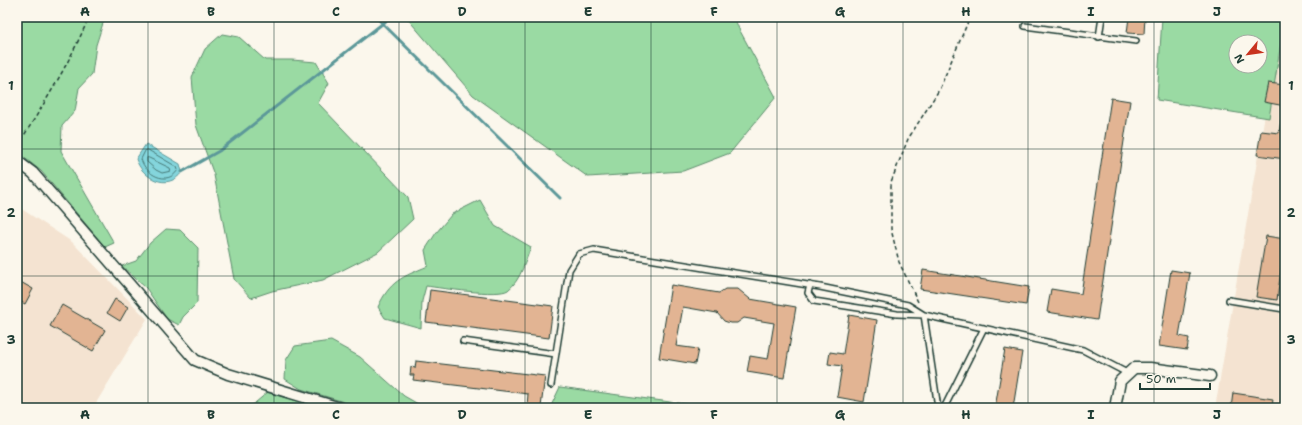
<svg xmlns="http://www.w3.org/2000/svg" width="1302" height="425" font-family="'Shantell Sans',sans-serif">
	<style>
		.built { fill: #f4e3d1 }
		.green { fill: #9adaa3; stroke: #5c8c6c; fill-rule: evenodd }
		.water { fill: #84d5dc; stroke: #5c9899 }
		.lines { fill: none; stroke-linecap: round; stroke-linejoin: round }
		.shore { stroke: #477a77; stroke-width: 1 }
		.stream { stroke: #5c9899; stroke-width: 3 }
		.building { fill: #e2b493; stroke: #1f3d34 }
		.service-casing { stroke: #1f3d34; stroke-width: 8 }
		.minor-casing { stroke: #1f3d34; stroke-width: 13 }
		.path { stroke: #1f3d34; stroke-width: 1.5; stroke-dasharray: 4 3; stroke-linecap: butt }
		.service { stroke: #fbf7ec; stroke-width: 5 }
		.minor { stroke: #fbf7ec; stroke-width: 10 }
		.grid { fill: none; stroke: #1f3d34; stroke-width: 1; stroke-opacity: 0.55 }
		.neatline { fill: none; stroke: #1f3d34; stroke-width: 1.5 }
		.grid-label { font-size: 13px; text-anchor: middle; font-weight: bold; fill: #1f3d34 }
	</style>
	<rect width="100%" height="100%" fill="#fbf7ec"/>
	<filter id="ink" filterUnits="userSpaceOnUse"><feTurbulence type="fractalNoise" baseFrequency=".025" numOctaves="2"/><feDisplacementMap in="SourceGraphic" scale="8" xChannelSelector="R" yChannelSelector="G"/><feConvolveMatrix kernelMatrix="1 2 1 2 8 2 1 2 1" color-interpolation-filters="sRGB"/></filter>
	<g filter="url(#ink)">
		<!-- built -->
		<path class="built" d="M1285 17V408H1215L1271 79Z
			M17 206 72 242 147 319 93 408H17Z"/>
		<!-- green -->
		<path class="green" d="M17 17H105L96 45 92 74 79 88 75 111 62 126 61 151 114 243 105 247 41 171 17 152Z
			M406 17H734L739 29 776 97 730 153 683 171 588 177 473 95Z
			M1162 17H1285L1269 118 1157 100ZM1236 42H1260V66H1236Z
			M222 34 239 37 265 60H292L316 62 329 83 318 103 408 197 413 219 378 252 323 280 272 291 251 298 234 279 214 175 196 125 192 77 205 49Z
			M480 200 495 226 531 247C525 261 521 280 508 290 498 297 441 288 426 286L422 301 421 328 385 318 378 307C390 281 402 277 428 266L425 250 436 233 452 214Z
			M166 229 180 230 198 248 197 303 183 317 179 325 167 319 146 288 122 266 136 261 150 243Z
			M331 341 360 357 404 396 425 408H364L301 389 285 379 286 360 295 346Z
			M560 387 714 408H550Z
			M268 392 318 408H249Z"/>
		<!-- water -->
		<path class="water" d="M146 144 180 164 182 172C168 192 142 178 136 159Z"/>
		<g class="lines">
			<!-- shore -->
			<path class="shore" d="M148 150 177 167 178 170C167 187 145 174 141 159L145 151Z
				M149 158 170 168 171 171 162 173 156 170 147 162V158Z"/>
			<!-- stream -->
			<path class="stream" d="M376 17 560 198
				M182 172 219 151 391 17"/>
		</g>
		<!-- building -->
		<path class="building" d="M1129 17H1145L1144 34 1127 33Z
			M1268 83 1285 85V106L1264 102Z
			M1111 98 1130 101 1097 320 1047 312 1051 289 1081 294Z
			M1281 120H1285V159L1257 155 1261 131 1279 133Z
			M1266 236 1285 239 1277 300 1256 297Z
			M923 270 1029 287 1026 305 920 289Z
			M1171 270 1190 273 1179 336 1189 338 1187 350 1159 346Z
			M17 280 33 289 25 304 17 300Z
			M671 285 719 293 725 289H738L750 299 796 307 784 378 747 372 750 356 768 359 774 323 744 318 737 323H730L724 321 717 313 683 307 676 346 698 349 695 364 659 358Z
			M430 290 553 306 549 338 426 322Z
			M115 299 128 307 120 321 107 313Z
			M62 305 105 330 93 351 50 326Z
			M849 315 877 320 864 402 837 397 842 366 828 364 830 352 843 354Z
			M1005 349 1022 352 1013 408H995Z
			M416 361 545 376 541 407 527 406 528 394 413 380 414 375H410L411 367 415 368Z
			M1233 393 1273 399 1272 408H1231Z"/>
		<g class="lines">
			<defs>
				<path id="service" d="M1025 26 1136 41
					M1099 37 1102 17
					M810 285 808 293 814 301 897 314 924 315 1083 350 1127 373
					M1229 300 1284 309
					M463 341 556 354
					M551 385 569 270 579 254 594 250 820 287 908 305 924 315 938 408
					M944 408 984 328"/>
				<path id="minor" d="M17 161 33 173 195 360 228 374 340 408
					M1115 408 1120 381 1134 368H1150L1210 376"/>
			</defs>
			<!-- service casing -->
			<use href="#service" class="service-casing"/>
			<!-- minor casing -->
			<use href="#minor" class="minor-casing"/>
			<!-- path -->
			<path class="path" d="M17 146C44 105 70 62 89 17
				M918 302 899 262 891 229V182L908 139 939 90 970 17"/>
			<!-- service -->
			<use href="#service" class="service"/>
			<!-- minor -->
			<use href="#minor" class="minor"/>
		</g>
	</g>
	<!-- grid -->
	<path class="grid" d="M148 17V408M274 17V408M399 17V408M525 17V408M651 17V408M777 17V408M903 17V408M1028 17V408M1154 17V408M17 149H1285M17 276H1285"/>
	<!-- margin -->
	<rect width="1302" height="425" fill="none" stroke="#fbf7ec" stroke-width="44"/>
	<!-- north arrow -->
	<g transform="translate(1248 54) rotate(241)"><circle r="19" fill="#fbf7ec" stroke="#a3ada2"/>
	<path d="M0-3L7 15L0 10L-7 15Z" fill="#c8321e"/>
	<text y="-6" font-size="11" font-weight="bold" text-anchor="middle" fill="#1f3d34">N</text>
	</g>
	<!-- scale -->
	<path d="M1140 383v6h70v-6" fill="none" stroke="#1f3d34" stroke-width="2"/>
	<text x="1146" y="383" font-size="12" fill="#1f3d34" stroke="#fbf7ec" stroke-width="3" paint-order="stroke">50 m</text>
	<rect x="22" y="22" width="1258" height="381" class="neatline"/>
	<g class="grid-label">
		<text x="85" y="16">A</text>
		<text x="211" y="16">B</text>
		<text x="336" y="16">C</text>
		<text x="462" y="16">D</text>
		<text x="588" y="16">E</text>
		<text x="714" y="16">F</text>
		<text x="840" y="16">G</text>
		<text x="966" y="16">H</text>
		<text x="1091" y="16">I</text>
		<text x="1217" y="16">J</text>
		<text x="11" y="90">1</text>
		<text x="1291" y="90">1</text>
		<text x="11" y="217">2</text>
		<text x="1291" y="217">2</text>
		<text x="11" y="344">3</text>
		<text x="1291" y="344">3</text>
		<text x="85" y="419">A</text>
		<text x="211" y="419">B</text>
		<text x="336" y="419">C</text>
		<text x="462" y="419">D</text>
		<text x="588" y="419">E</text>
		<text x="714" y="419">F</text>
		<text x="840" y="419">G</text>
		<text x="966" y="419">H</text>
		<text x="1091" y="419">I</text>
		<text x="1217" y="419">J</text>
	</g>
</svg>
